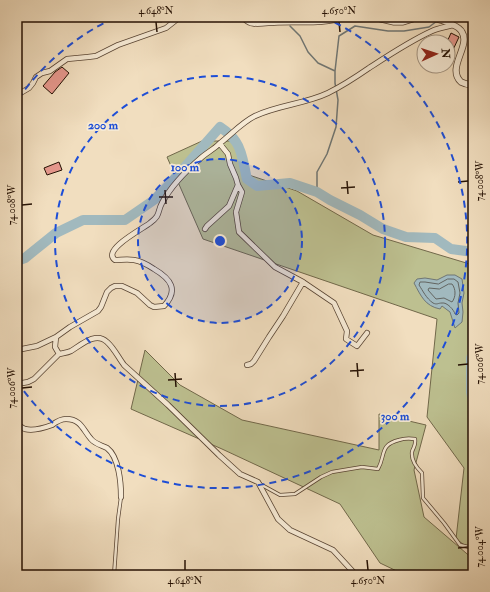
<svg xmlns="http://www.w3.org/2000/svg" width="490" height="592" font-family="'IM FELL Double Pica',serif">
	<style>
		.green { fill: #bdc090; stroke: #71684a }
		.water { fill: #a1b9be; stroke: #6f7674 }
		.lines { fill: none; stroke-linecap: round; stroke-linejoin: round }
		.shore { stroke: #636561; stroke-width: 1 }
		.stream { stroke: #6f7674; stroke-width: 1.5 }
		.river { stroke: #a1b9be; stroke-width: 10 }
		.building { fill: #e6988d; stroke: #251104 }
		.service-casing { stroke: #584433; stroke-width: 4 }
		.minor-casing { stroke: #584433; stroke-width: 6 }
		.tertiary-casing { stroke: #584433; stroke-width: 7 }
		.service { stroke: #f6ead5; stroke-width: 2.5 }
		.minor { stroke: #f6ead5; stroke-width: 4.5 }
		.tertiary { stroke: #f6ead5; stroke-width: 5.5 }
		.ticks { fill: none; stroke: #251104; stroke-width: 1.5 }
		.ring { fill: none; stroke: #1d4ed8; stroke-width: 2; stroke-dasharray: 7 5 }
		.centre { fill: #1d4ed8; stroke: #f6ead5; stroke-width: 2 }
		.ring-label { font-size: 12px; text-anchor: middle; font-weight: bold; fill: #1d4ed8; stroke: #f6ead5; stroke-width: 3.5; stroke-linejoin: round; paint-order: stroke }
		.neatline { fill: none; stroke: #251104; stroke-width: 1.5 }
		.ticks-label { font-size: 10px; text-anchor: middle; fill: #251104 }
	</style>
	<rect width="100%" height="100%" fill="#f1debf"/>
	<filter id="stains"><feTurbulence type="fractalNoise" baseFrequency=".005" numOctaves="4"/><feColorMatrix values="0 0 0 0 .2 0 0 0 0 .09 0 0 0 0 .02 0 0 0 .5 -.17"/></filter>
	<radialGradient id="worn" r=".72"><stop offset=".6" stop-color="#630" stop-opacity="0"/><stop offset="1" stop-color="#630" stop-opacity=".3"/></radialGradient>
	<!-- green -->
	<path class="green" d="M45 17H168L162 22Z
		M202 141H237L249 175 297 191 373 235 473 265V551L456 539 464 468 427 417 437 319 203 239 167 157Z
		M145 350 180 385 242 420 379 450V414L426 425 414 470 424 517 473 559V575H405L380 563 340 504 222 449 131 409Z"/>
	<!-- water -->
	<path class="water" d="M447 275H455L462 279 464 293 462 303 463 312 462 322 455 328 450 312 442 306 440 309C425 306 421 296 414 283L417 279 425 278 437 280Z"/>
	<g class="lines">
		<!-- shore -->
		<path class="shore" d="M448 279H454L458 282 460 293 458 303 459 313 457 315 455 314C454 310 447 302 442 303 438 303 437 305 433 303 426 298 423 291 419 285L420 282H425L438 284Z
			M449 284H452C456 289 456 297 452 302L444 298 436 299 428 290 429 288 439 289Z"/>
		<!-- stream -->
		<path class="stream" d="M290 26 300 36 308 52 318 63 335 71
			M317 192V172L327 154 336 127 338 100 335 83V71L339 36 355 26 388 31H404L429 27 437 21"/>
		<!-- river -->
		<path class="river" d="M17 261 25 258 56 233 83 220H125L154 200 168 186 220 127C226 131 232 136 236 142 243 152 244 167 247 179L257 186 290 183 317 192 330 200 360 215 383 229 406 237 435 238 451 249 473 252
			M473 356 471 358V392L473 402"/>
	</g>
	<!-- building -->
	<path class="building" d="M451 33 459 37 452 52 448 50V47L451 42H447Z
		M62 67 69 73 52 94 43 86 55 72Z
		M59 162 62 170 47 175 44 168Z"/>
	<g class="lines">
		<defs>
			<path id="service" d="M260 484 280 495 295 494 321 477 332 472 362 467 378 469C386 455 379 445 399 440 405 438 409 438 415 439 416 447 413 447 412 452 411 460 417 468 422 473L423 498 444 523 460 545 473 548
				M114 575 118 519 121 497"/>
			<path id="minor" d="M17 95 29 88 33 83 36 77 42 73 50 71 67 59 88 57 96 56 118 45 166 28 180 17
				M238 185 242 192 236 212 239 232 275 267 303 282 334 303 347 331 346 339 357 346 367 333
				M205 229 207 226 229 206 238 185 236 178 230 164 228 154 220 144
				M17 350 37 346 56 337
				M247 365 251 364 254 361 269 337 283 316 303 282
				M17 384 28 382 34 379 59 354
				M17 424C19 425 22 428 25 429 33 431 44 428 52 425 56 422 61 419 66 419 81 419 83 430 91 439 95 444 101 445 107 448 119 457 121 483 121 497
				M356 575 333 550 290 530 278 519 258 482 240 474 219 455 168 405 124 365C118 357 114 348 107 342 96 331 81 345 71 351 67 353 63 353 59 354L55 347 56 337 70 327 98 311 101 307 107 292 111 288 115 286H122L137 293 150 305 154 307 164 306C179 290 171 279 154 269 148 265 141 261 134 260 127 259 121 260 115 260 101 250 144 228 150 223 161 215 157 212 162 203 171 186 188 169 202 157 208 152 214 149 219 144 231 135 241 123 255 116 278 105 305 104 328 93 342 86 356 77 369 68 389 55 410 41 432 31 439 28 446 27 453 25"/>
			<path id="tertiary" d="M243 17C246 20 249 23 253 23 261 24 270 22 278 22 300 21 324 24 345 17
				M373 17 394 22H403L419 17
				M429 17C437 19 458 24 462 32 471 46 446 68 461 82 465 84 469 85 473 84"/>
		</defs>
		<!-- service casing -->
		<use href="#service" class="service-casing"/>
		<!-- minor casing -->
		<use href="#minor" class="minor-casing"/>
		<!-- tertiary casing -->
		<use href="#tertiary" class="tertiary-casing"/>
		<!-- service -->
		<use href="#service" class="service"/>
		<!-- minor -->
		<use href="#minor" class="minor"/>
		<!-- tertiary -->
		<use href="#tertiary" class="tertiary"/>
	</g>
	<!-- ticks -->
	<path class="ticks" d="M156 22 157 32M339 22 340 32M347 181 348 194M458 182 468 181M341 188 355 187M165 190 166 204M159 197H173M22 205 32 204M357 363 358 377M458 365 468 364M350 371 364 370M175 373 176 387M168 380 182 379M22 388 32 387M458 548 468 547M185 560V570M367 560 368 570"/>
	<!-- distance rings -->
	<circle cx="220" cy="241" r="82" fill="#1d4ed8" fill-opacity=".12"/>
	<g class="ring">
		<circle cx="220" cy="241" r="82"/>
		<circle cx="220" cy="241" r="165"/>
		<path d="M18 99A247 247 0 0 1 116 17M324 17A247 247 0 1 1 18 383"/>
	</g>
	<circle cx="220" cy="241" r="6" class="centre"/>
	<g class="ring-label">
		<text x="103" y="129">200 m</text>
		<text x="185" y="171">100 m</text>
		<text x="395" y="420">300 m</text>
	</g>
	<!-- margin -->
	<rect width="490" height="592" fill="none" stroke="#f1debf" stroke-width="44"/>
	<!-- north arrow -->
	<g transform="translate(436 54) rotate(87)"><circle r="19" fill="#f6ead5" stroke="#a29381"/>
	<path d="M0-3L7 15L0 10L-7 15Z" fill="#8f2418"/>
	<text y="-6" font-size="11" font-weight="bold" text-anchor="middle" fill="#251104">N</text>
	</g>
	<rect x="22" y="22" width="446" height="548" class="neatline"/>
	<g class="ticks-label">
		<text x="156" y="14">4.648°N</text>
		<text x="339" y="14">4.650°N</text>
		<text transform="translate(479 181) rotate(-90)" y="4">74.008°W</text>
		<text transform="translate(11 205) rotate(-90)" y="4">74.008°W</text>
		<text transform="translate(479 364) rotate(-90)" y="4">74.006°W</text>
		<text transform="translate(11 388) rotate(-90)" y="4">74.006°W</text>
		<text transform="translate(479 547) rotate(-90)" y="4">74.004°W</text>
		<text x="185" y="584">4.648°N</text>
		<text x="368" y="584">4.650°N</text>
	</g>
	<rect width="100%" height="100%" filter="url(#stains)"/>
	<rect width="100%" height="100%" fill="url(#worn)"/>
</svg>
